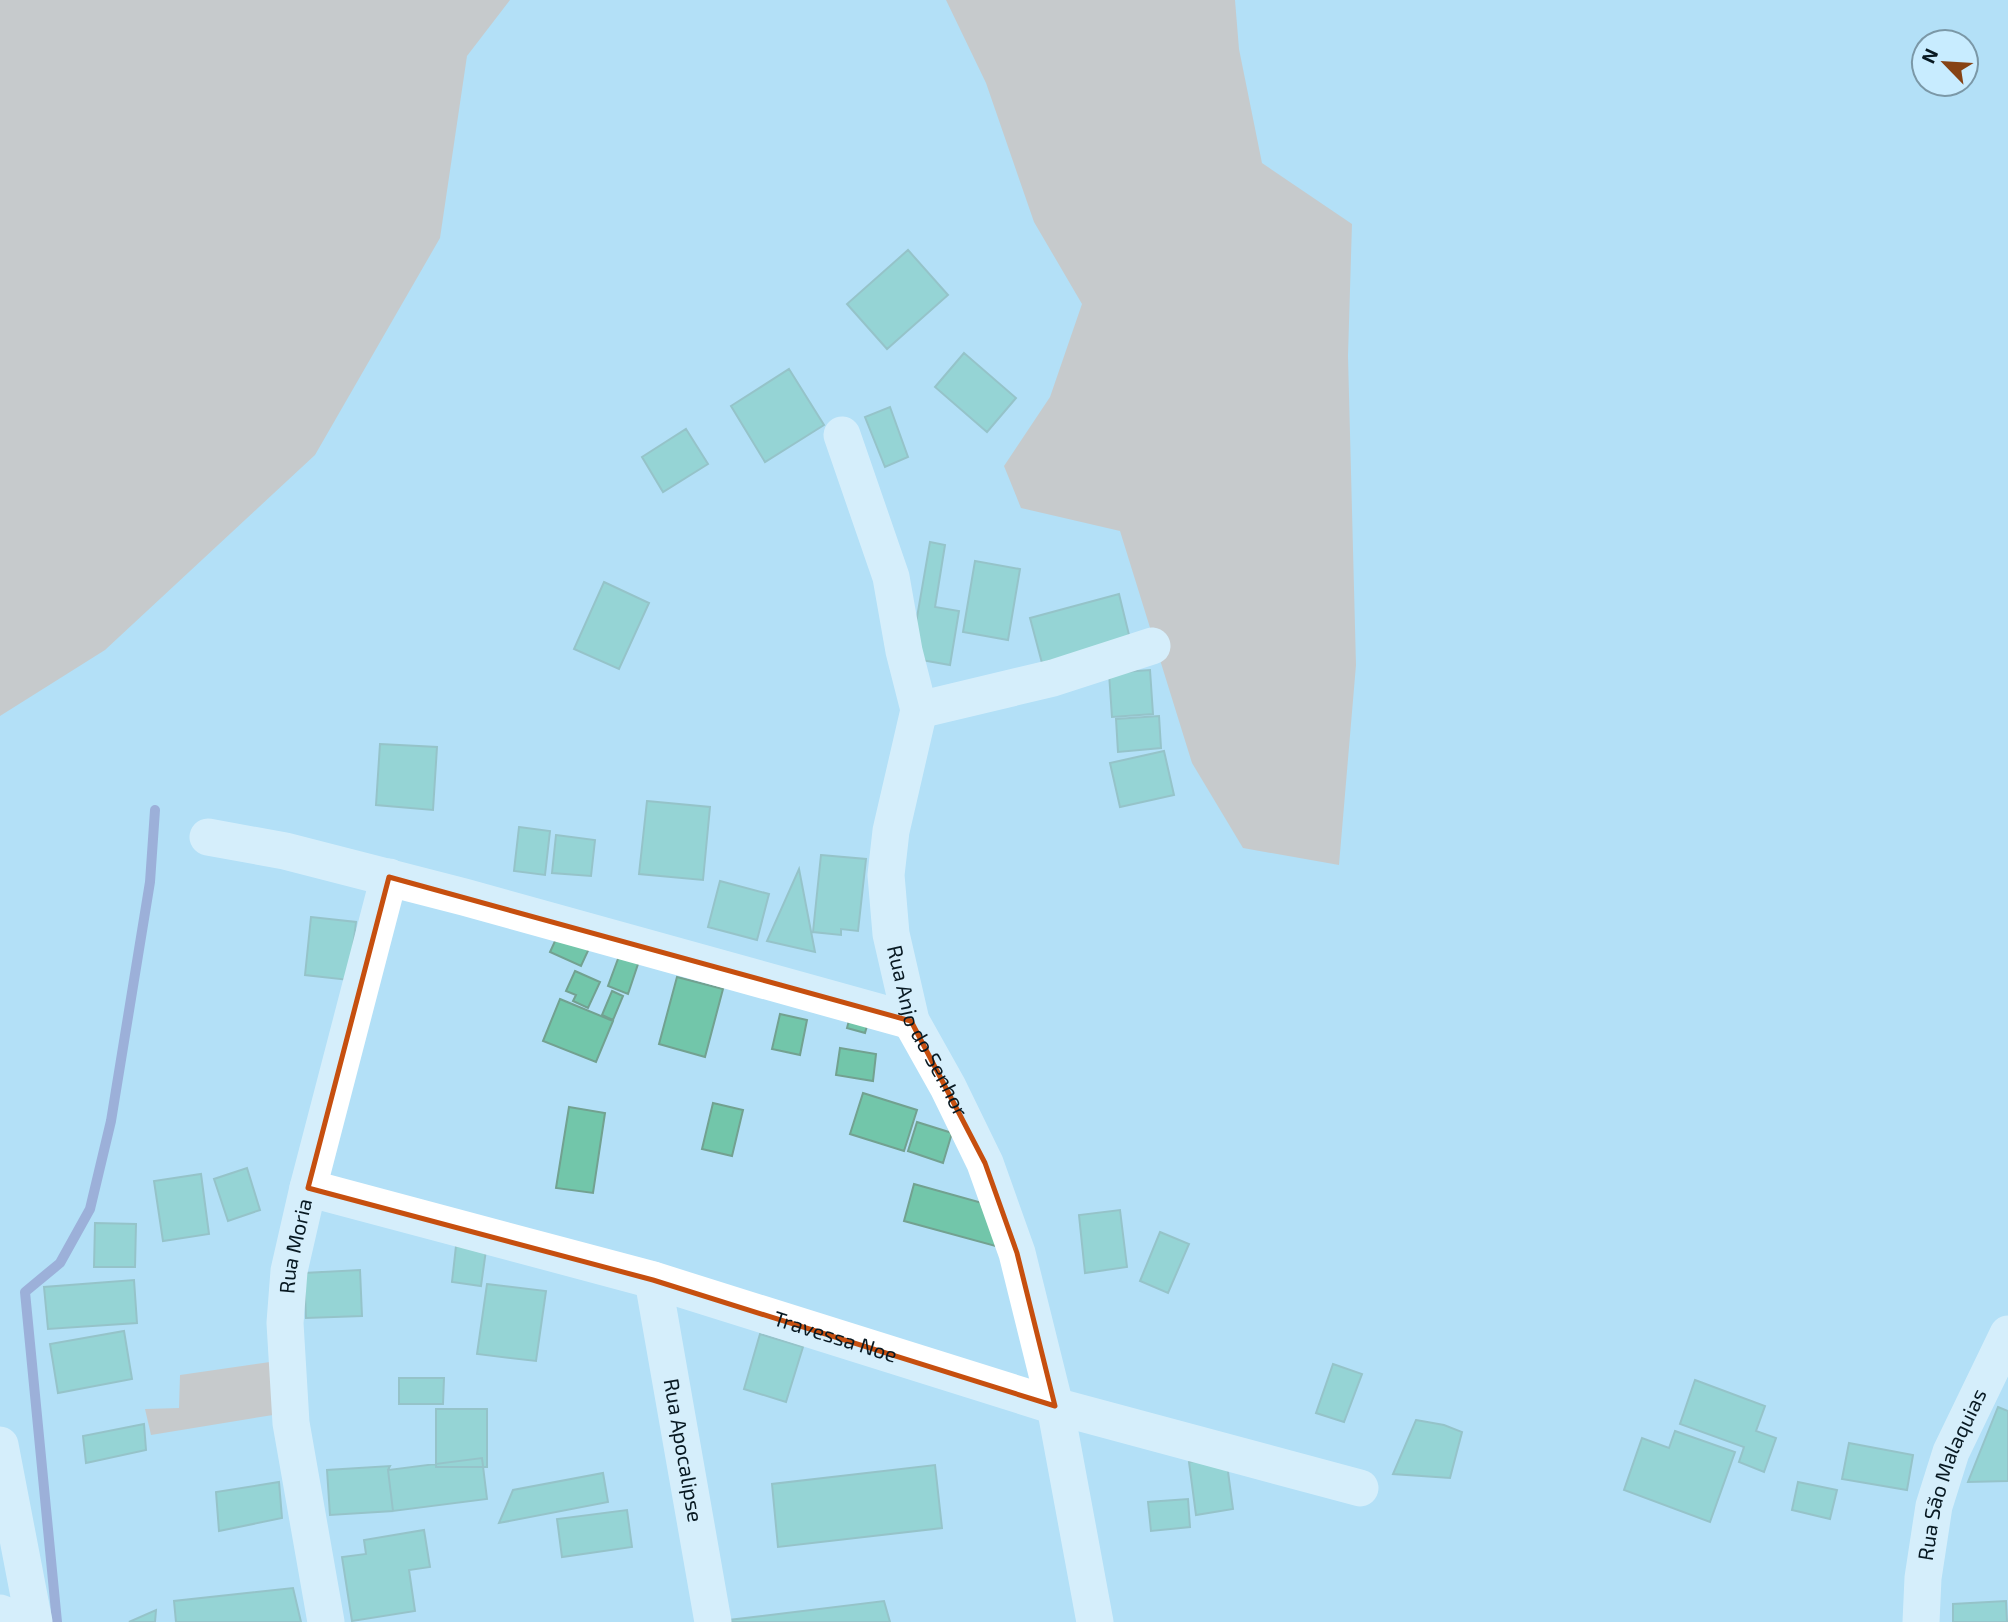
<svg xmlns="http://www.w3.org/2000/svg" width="2008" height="1622" font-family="'Exo 2',sans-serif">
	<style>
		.green { fill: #ddb098 }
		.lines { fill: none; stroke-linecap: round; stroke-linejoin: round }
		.stream { stroke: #8077b4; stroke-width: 10 }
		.building { fill: #72c6aa; stroke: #72a190; stroke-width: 2 }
		.minor { stroke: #fff; stroke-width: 37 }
		.marked { fill: none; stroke: #c64f0f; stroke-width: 5; stroke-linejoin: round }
		.labels { text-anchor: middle; stroke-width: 5; stroke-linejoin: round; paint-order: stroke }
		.street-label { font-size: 21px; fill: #081922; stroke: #c8ecff }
	</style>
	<rect width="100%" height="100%" fill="#b3e0f7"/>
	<!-- green -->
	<path class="green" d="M0 0H510L467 56 440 238 315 455 105 650 0 716Z
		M946 0H1235L1239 49 1262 163 1352 224 1348 356 1356 665 1339 865 1243 848 1192 763 1120 531 1021 508 1004 466 1050 397 1082 304 1034 222 986 83Z
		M270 1362 273 1415 151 1435 145 1409 179 1408 180 1375Z"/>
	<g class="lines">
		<!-- stream -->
		<path class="stream" d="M57 1622 25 1292 60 1263 90 1209 111 1121 150 882 155 810"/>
	</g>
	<!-- building -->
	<path class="building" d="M908 250 948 295 887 349 847 304Z
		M964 353 1016 398 987 432 935 387Z
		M789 369 824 425 765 462 731 406Z
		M890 407 908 457 885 467 865 417Z
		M686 429 708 464 663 492 642 457Z
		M930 542 945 545 935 607 959 611 950 665 910 658Z
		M975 561 1020 569 1008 640 963 632Z
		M604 582 649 603 619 669 574 649Z
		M1119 594 1130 639 1042 663 1030 618Z
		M1150 670 1153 714 1112 717 1109 673Z
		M1159 716 1161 748 1118 752 1116 719Z
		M380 744 437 747 433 810 376 805Z
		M1164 751 1174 795 1120 807 1110 763Z
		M647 801 710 807 703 880 639 874Z
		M519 827 550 831 545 875 514 871Z
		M556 835 595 840 591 876 552 873Z
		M821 855 866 859 858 931 841 929V935L813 932Z
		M799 869 815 952 767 941Z
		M720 881 769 894 757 940 708 927Z
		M311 917 356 922 349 980 305 975Z
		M561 928 592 942 581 966 550 952Z
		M622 948 641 955 628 994 608 986Z
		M575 971 600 982 588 1008 573 1001 576 995 566 991Z
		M677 977 723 989 705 1057 659 1044Z
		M612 991 623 996 613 1020 602 1015Z
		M560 999 613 1021 596 1062 543 1041Z
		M852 1009 870 1015 865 1033 847 1028Z
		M780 1014 807 1020 800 1055 772 1049Z
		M840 1048 876 1054 873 1081 836 1075Z
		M863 1093 917 1110 904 1151 850 1134Z
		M713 1103 743 1110 732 1156 702 1149Z
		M569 1107 605 1113 593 1193 556 1188Z
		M917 1122 952 1133 943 1163 908 1151Z
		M247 1168 260 1210 228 1221 214 1179Z
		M201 1174 209 1234 163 1241 154 1181Z
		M914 1184 993 1206 999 1247 904 1221Z
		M1120 1210 1127 1267 1085 1273 1079 1215Z
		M95 1223 136 1224 135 1267H94Z
		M1160 1232 1189 1244 1168 1293 1140 1281Z
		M456 1246 486 1250 481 1286 452 1282Z
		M360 1270 362 1316 306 1318 304 1273Z
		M134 1280 137 1323 48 1329 44 1287Z
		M487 1284 546 1291 536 1361 477 1354Z
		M124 1331 132 1379 58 1393 50 1344Z
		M760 1334 803 1347 786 1402 744 1389Z
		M1333 1364 1362 1374 1344 1422 1316 1413Z
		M399 1378H444L443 1404H399Z
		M1695 1380 1765 1406 1756 1431 1776 1438 1764 1472 1739 1462 1744 1447 1680 1424Z
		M1998 1407 2008 1411V1481L1968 1482Z
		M436 1409H487V1467H436Z
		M1416 1420 1444 1425 1462 1432 1450 1478 1393 1474Z
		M144 1424 146 1450 86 1463 83 1436Z
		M1675 1431 1735 1452 1710 1522 1624 1490 1642 1438 1669 1448Z
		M1849 1443 1913 1455 1907 1490 1842 1479Z
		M1226 1457 1233 1509 1196 1515 1189 1462Z
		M482 1458 487 1499 393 1511 388 1470Z
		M935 1465 942 1528 778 1547 772 1484Z
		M390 1466 388 1470 393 1511 330 1515 327 1470Z
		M603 1473 608 1502 499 1523 513 1490Z
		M279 1482 282 1518 219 1531 216 1492Z
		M1798 1482 1837 1490 1830 1519 1792 1510Z
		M1188 1499 1190 1527 1151 1531 1148 1502Z
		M627 1510 632 1547 562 1557 557 1519Z
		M424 1530 430 1567 409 1570 415 1611 352 1621 342 1557 366 1554 364 1540Z
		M293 1588 301 1622H176L174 1601Z
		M884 1601 890 1622H729V1620Z
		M2006 1601 2007 1622H1953V1604Z
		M156 1610 155 1622H129Z"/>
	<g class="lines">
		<!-- minor -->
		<g class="minor">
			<path id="s1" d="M842 435 891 577 904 651 919 710 891 831 886 875 891 934 911 1021 948 1087 985 1163 1017 1253 1055 1406 1095 1622"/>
			<path d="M919 710 1053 678 1152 646"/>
			<path d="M208 837 285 851 464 897 911 1021"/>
			<path id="s2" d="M308 1188 653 1280 1055 1406 1360 1488"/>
			<path id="s3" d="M653 1280 713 1622"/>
			<path d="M0 1445 34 1622"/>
			<path d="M0 1613 24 1622"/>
			<path id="s4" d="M326 1622 291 1423 285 1323 289 1271 308 1188 389 877"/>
			<path id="s5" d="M1921 1622 1923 1578 1934 1506 1951 1452 2008 1334"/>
		</g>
	</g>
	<!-- marked area -->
	<path d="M0 0H2008V1622H0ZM389 877 911 1021 985 1163 1017 1253 1055 1406 653 1280 308 1188Z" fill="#b3e0f7" fill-opacity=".55" fill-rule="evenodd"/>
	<path class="marked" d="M389 877 911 1021 985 1163 1017 1253 1055 1406 653 1280 308 1188Z"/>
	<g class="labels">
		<!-- street labels -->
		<g class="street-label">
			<text dy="7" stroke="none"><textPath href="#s1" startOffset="618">Rua Anjo do Senhor</textPath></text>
			<text dy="7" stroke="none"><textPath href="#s4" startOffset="380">Rua Moria</textPath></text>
			<text dy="7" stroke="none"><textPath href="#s2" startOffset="548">Travessa Noe</textPath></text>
			<text dy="7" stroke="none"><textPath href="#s3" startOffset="173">Rua Apocalipse</textPath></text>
			<text dy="7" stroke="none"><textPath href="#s5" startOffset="152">Rua São Malaquias</textPath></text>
		</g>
	</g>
	<!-- north arrow -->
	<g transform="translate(1945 63) rotate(295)"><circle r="33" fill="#c8ecff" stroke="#7b98a7" stroke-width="2"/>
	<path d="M0-5L12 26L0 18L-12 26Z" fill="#864315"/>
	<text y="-10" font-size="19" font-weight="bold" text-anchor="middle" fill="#081922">N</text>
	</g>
</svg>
